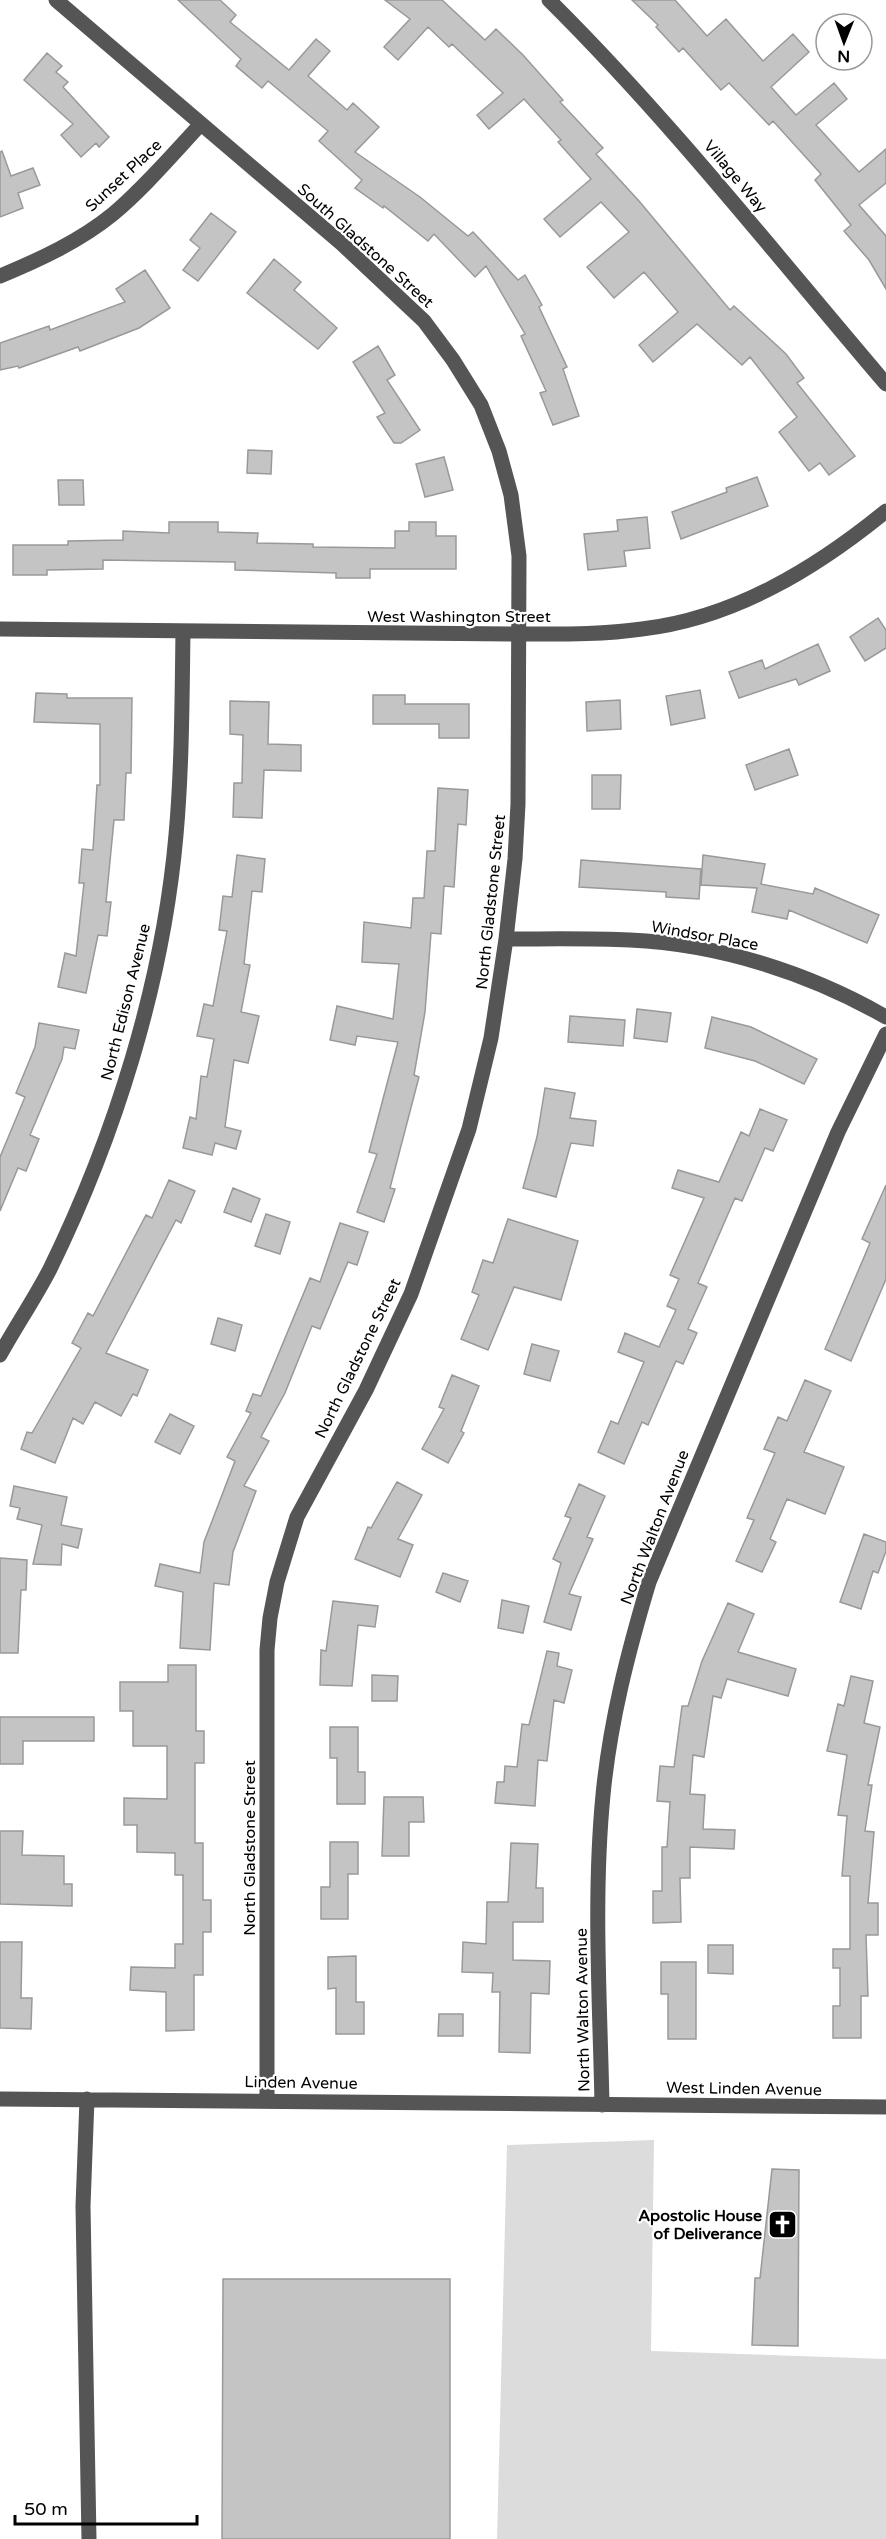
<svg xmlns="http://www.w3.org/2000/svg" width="886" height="2539" font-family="'Varela Round',sans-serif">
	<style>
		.green { fill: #dcdcdc }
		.building { fill: #c4c4c4; stroke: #999; stroke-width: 1.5 }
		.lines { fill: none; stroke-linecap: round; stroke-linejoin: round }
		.minor { stroke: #555; stroke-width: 15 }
		.labels { text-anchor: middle; stroke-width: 4.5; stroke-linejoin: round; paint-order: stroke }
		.street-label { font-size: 16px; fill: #000; stroke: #fff }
		.poi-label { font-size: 16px; font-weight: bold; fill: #000; stroke: #fff; text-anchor: end }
	</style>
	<rect width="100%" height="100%" fill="#fff"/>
	<!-- green -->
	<path class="green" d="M654 2140 651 2351 886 2359V2539H497L507 2145Z"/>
	<!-- building -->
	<path class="building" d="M178 0H220L236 15 230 22 289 70 316 39 330 51 308 76 347 110 353 103 379 127 355 152 420 197 468 236 473 232 518 280 525 275 542 305 539 307 567 367 563 369 579 416 553 425 540 393 546 391 521 336 525 334 486 266 475 277 434 234 428 241 384 206 383 208 355 188 362 180 319 141 328 131 268 81 262 88 236 66 241 59Z
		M385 0H442L485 40 496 29 523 55 563 100 560 102 603 148 596 154 639 201 730 310 734 306 786 354 804 378 797 383 855 456 829 475 820 463 809 471 779 432 797 417 750 357 742 365 697 324 653 362 639 345 678 312 644 272 614 298 587 267 629 232 601 202 560 237 544 219 591 179 558 142 561 140 524 99 489 129 477 115 503 93 452 44 449 47 428 27 398 60 384 47 410 19Z
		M632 0H675L707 36 726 19 763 61 793 34 809 52 771 87 796 115 834 83 847 99 816 125 859 172 886 149V183L859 205 886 236V289L869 260 844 231 851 225 815 180 821 174 773 121 769 125 729 83 721 90 683 48 679 52 656 27 658 25Z
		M47 53 62 66 56 72 68 82 63 87 109 137 99 147 96 143 81 157 61 135 73 124 24 80Z
		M2 151 11 176 33 168 40 185 18 193 23 208 0 217V152Z
		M211 213 236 232 198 281 183 270 200 248 190 240Z
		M274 259 301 282 294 290 337 328 318 349 247 293Z
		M145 270 170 308 139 328 80 351 78 347 19 368 18 366 0 370V343L49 326 50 330 125 302 116 289Z
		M378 346 395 375 387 380 420 430 401 443H394L377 417 385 413 353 362Z
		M248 450 272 451 271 474 247 473Z
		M444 457 453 490 425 497 416 464Z
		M757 477 768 506 681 539 672 512 727 492 726 488Z
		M58 480H83L84 505H59Z
		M647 517 650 548 624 551 626 566 588 570 584 534 618 531 617 520Z
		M169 522H218V532L258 533 257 543 313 544V547L395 548V531H409V522H436V536H456V569H370V578H336V573L235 570V562L103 560V569L47 570V575H13V545H68V541L123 540V531L169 533Z
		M878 618 886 630V648L865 661 850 637Z
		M818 644 830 671 799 685 796 679 739 698 729 672 762 660 765 669Z
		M700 690 705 718 671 725 666 696Z
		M36 693 67 694V698H132L131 773H126L124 820H114L106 902H111L107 936 98 935 86 993 58 987 65 953 76 956 84 883H79L82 849 93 850 97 785H100V724L34 722Z
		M373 695H405V704H469V738H439V724H373Z
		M620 700 621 729 587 731 586 702Z
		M230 701 269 702 268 744 301 745V771L264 770 262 818 233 817 234 783H242L243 735 230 734Z
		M789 749 798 775 755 790 746 765Z
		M592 775H621L620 809H592Z
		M438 788 468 790 466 825 458 824 454 887 444 886 441 934 431 933 425 1012 414 1075 419 1077 390 1188 395 1189 384 1222 357 1212 377 1154 369 1152 398 1042 357 1036 355 1045 330 1040 337 1006 393 1019 399 964 362 962 364 922 411 928 413 898H424L427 851H435Z
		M237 855 265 859 262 892 252 891 244 964 250 965 241 1012 259 1016 248 1063 234 1060 225 1127 241 1131 236 1149 215 1143 212 1155 183 1148 190 1117 196 1119 201 1076 207 1077 214 1039 197 1036 204 1004 213 1006 227 931 219 930 223 896 232 897Z
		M703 855 765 864 761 884 813 894 815 888 879 915 867 943 789 910 787 919 752 912 757 888 701 885Z
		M581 860 701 869 699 899 666 897V892L579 887Z
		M637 1009 671 1013 667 1042 634 1038Z
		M570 1016 625 1020 623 1046 568 1042Z
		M712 1017 751 1027 817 1059 804 1084 755 1061 705 1048Z
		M39 1023 79 1030 75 1049 64 1047 62 1059 30 1135 39 1139 26 1171 18 1168 0 1211V1157L25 1097 16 1093 35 1047Z
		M545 1088 575 1093 570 1118 596 1121 593 1146 571 1143 556 1197 523 1188 537 1137Z
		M760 1109 787 1120 773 1151 765 1148 742 1201 735 1198 698 1283 707 1287 688 1329 697 1333 683 1364 676 1361 648 1425 642 1422 624 1464 598 1452 611 1421 618 1424 644 1362 618 1352 625 1333 659 1347 676 1310 667 1306 679 1279 670 1275 704 1198 672 1188 678 1170 719 1182 741 1132 749 1136Z
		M169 1180 195 1191 181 1223 176 1220 106 1353 148 1370 137 1396 133 1394 121 1416 95 1402 83 1424 73 1418 55 1463 21 1449 27 1432 32 1433 81 1348 72 1343 88 1313 93 1316 146 1215 152 1218Z
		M886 1185V1279L851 1361 825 1349 870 1243 862 1239Z
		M233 1188 260 1199 251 1222 224 1212Z
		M266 1214 290 1222 280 1254 255 1246Z
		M508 1219 578 1241 561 1300 514 1287 488 1350 461 1339 479 1295 472 1292 483 1260 493 1263Z
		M340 1223 368 1232 357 1265 348 1262 320 1329 312 1326 285 1393 261 1437 269 1441 244 1486 256 1491 233 1552 229 1585 214 1583 210 1650 180 1648 183 1592 155 1586 160 1564 200 1573 204 1542 235 1461 227 1457 251 1413 246 1411 253 1394 261 1396 310 1278 320 1282Z
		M218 1318 242 1325 235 1351 211 1344Z
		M532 1344 559 1351 550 1381 524 1374Z
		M452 1375 479 1386 461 1431 464 1433 448 1463 422 1449 444 1409 439 1407Z
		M805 1380 831 1391 804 1452 844 1467 825 1514 787 1499 770 1539 776 1542 762 1572 736 1561 754 1520 747 1518 775 1453 764 1449 778 1417 787 1421Z
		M170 1414 194 1426 180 1454 155 1442Z
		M397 1482 422 1495 398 1539 413 1545 400 1577 355 1559 368 1527 371 1528Z
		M579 1484 605 1496 587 1537 593 1539 569 1594 581 1597 571 1630 544 1622 561 1563 553 1559 571 1518 565 1516Z
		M14 1486 67 1497 61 1525 82 1529 78 1548 62 1544 61 1565 33 1564 42 1525 17 1519 20 1508 10 1506Z
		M864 1534 886 1542V1551L878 1573 873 1571 861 1609 840 1602Z
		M0 1558 27 1560 26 1590H21L18 1653H0Z
		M443 1573 468 1581 460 1602 436 1592Z
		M502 1600 529 1606 523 1633 498 1628Z
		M333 1601 378 1606 375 1627 358 1625 352 1686 320 1685 321 1650 326 1651Z
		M728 1603 754 1614 738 1652 796 1669 788 1696 727 1679 721 1698 713 1696 704 1757 693 1755 690 1794 705 1795 703 1829 735 1830 734 1849 690 1847V1878H680L681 1922 653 1923V1891H662V1847H667L670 1802 657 1801 660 1766 674 1767 682 1706H688L702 1661Z
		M547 1651 559 1653 557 1666 572 1670 564 1703 554 1700 547 1761 538 1760 535 1806 495 1803 497 1782H504L505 1766 517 1767 522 1724 529 1725Z
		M168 1665H196V1731H204V1763H195V1843H203V1900H211V1932H203V1975H194V2030L166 2031V1992L130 1990 131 1967 175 1968V1944H183V1875H175V1853L137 1852V1825H124V1798L167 1799V1746H133V1711H120V1682H168Z
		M372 1675 398 1676 397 1701H372Z
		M851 1676 873 1681 864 1723 880 1727 868 1785H872L865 1831 874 1832 868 1903H878V1935H866L868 1996H861V2038H833V2006H840V1968H833V1949H850V1876H842L847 1816 838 1815 847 1755 827 1751 838 1704 844 1706Z
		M0 1717H94V1741H23V1764H0Z
		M330 1727H358V1772H365V1804H337V1758H330Z
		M384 1797H423L424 1822H409V1856H382Z
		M0 1831H23L22 1855 64 1856V1884H72V1906L0 1904Z
		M330 1842H358V1874H348V1919H321V1887H330Z
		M511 1843 538 1844 536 1888H543V1922H513V1960L550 1961 549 1994 531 1993 530 2053 499 2052 500 1992H492L493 1973 462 1972 463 1942 486 1944 487 1902H508Z
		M0 1942H22L21 1998H32L31 2029 0 2028Z
		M708 1945H733V1974L708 1973Z
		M356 1956V2002H364V2034H336V1988L328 1989V1957Z
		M661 1962H696V2039H668V1994H661Z
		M439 2014H463V2036H438Z
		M772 2169 799 2170 798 2346 752 2345 755 2278H760Z
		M223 2279H450V2539H222Z"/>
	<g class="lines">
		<!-- minor -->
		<path class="minor" d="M56 0 341 243 424 321 453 360 481 405 499 451 511 495 519 556 518 804 515 859 506 939 491 1038 469 1129 411 1294 366 1390 297 1517 277 1582 270 1618 267 1650V2100
			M549 0C670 120 775 254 886 384
			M0 276C39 260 80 241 113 214 145 187 172 155 200 125
			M0 629 518 634C559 634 600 635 642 629 734 618 815 569 886 511
			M506 939C547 939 589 938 630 940 719 944 809 973 886 1017
			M0 1355C16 1326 35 1298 50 1269 115 1136 163 983 176 835 182 768 182 699 183 631
			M0 2099 886 2107
			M87 2099 83 2206 89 2539
			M602 2105C600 2002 593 1898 603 1795 610 1722 628 1652 649 1582L838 1132 886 1034"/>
	</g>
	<!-- icons -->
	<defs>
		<symbol id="church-square" viewBox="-11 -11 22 22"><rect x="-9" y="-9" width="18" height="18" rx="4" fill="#000" stroke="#fff"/><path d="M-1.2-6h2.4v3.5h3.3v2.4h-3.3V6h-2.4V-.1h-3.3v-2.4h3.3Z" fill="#fff"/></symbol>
	</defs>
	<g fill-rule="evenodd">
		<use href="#church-square" x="766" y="2208" width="33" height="33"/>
	</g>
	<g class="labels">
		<!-- street labels -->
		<g class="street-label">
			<text transform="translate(123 175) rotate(-43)" y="6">Sunset Place</text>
			<text transform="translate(736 176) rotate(50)" y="6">Village Way</text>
			<text transform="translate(366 245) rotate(42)" y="6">South Gladstone Street</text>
			<text x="459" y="622">West Washington Street</text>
			<text transform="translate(490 902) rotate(-84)" y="6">North Gladstone Street</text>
			<text transform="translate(705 935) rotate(10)" y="6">Windsor Place</text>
			<text transform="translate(125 1002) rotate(-76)" y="6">North Edison Avenue</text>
			<text transform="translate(357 1358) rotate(-64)" y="6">North Gladstone Street</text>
			<text transform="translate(654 1527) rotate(-69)" y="6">North Walton Avenue</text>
			<text transform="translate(249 1848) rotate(-90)" y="6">North Gladstone Street</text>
			<text transform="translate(582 2010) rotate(-91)" y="6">North Walton Avenue</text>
			<text transform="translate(301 2082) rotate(1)" y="6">Linden Avenue</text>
			<text transform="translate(744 2088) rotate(1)" y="6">West Linden Avenue</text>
		</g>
		<!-- poi labels -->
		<g class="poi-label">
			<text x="762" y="2221">Apostolic House<tspan x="762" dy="18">of Deliverance</tspan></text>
		</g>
	</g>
	<!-- north arrow -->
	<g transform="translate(844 42) rotate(181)"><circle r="28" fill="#ffffff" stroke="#999999" stroke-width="1.5"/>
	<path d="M0-4.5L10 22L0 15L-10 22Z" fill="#000000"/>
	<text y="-9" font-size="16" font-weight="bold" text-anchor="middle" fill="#000000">N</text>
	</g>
	<!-- scale -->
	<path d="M15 2515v9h182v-9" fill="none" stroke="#000000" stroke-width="3"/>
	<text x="24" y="2515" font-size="18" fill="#000000" stroke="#ffffff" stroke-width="4.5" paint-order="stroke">50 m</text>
</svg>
